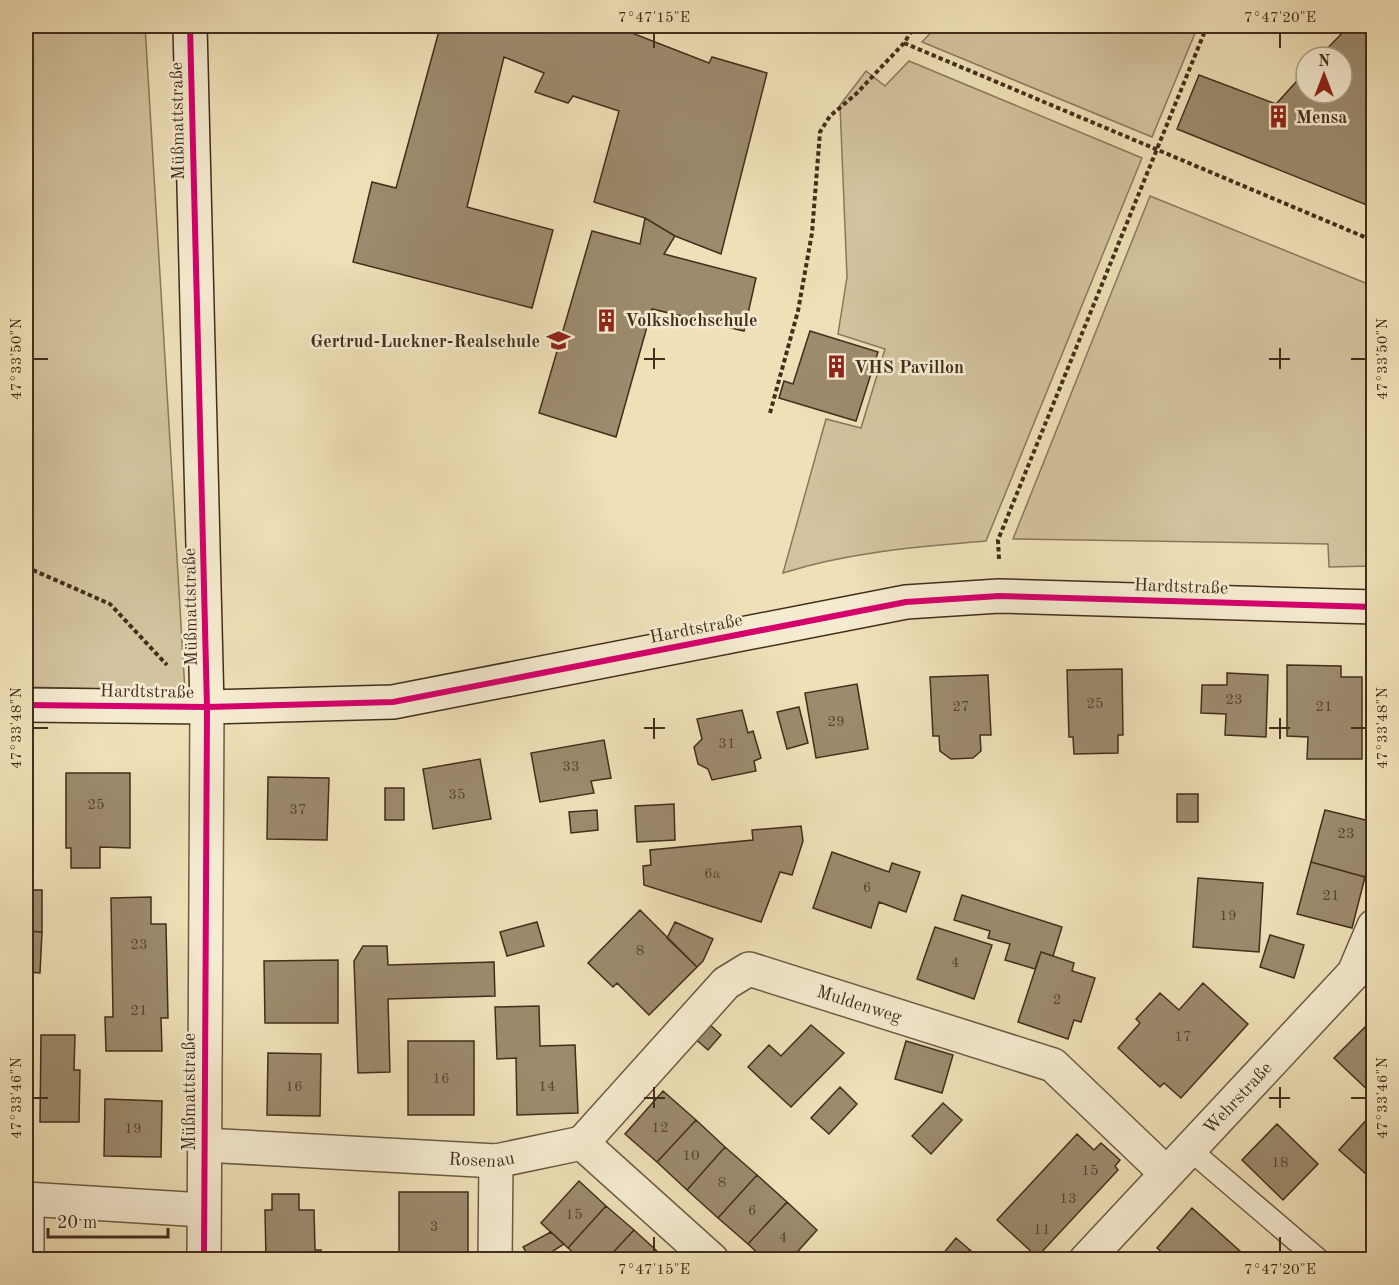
<svg xmlns="http://www.w3.org/2000/svg" width="1399" height="1285" font-family="'Old Standard TT',serif">
	<style>
		.green { fill: #d2c29d; stroke: #8a785c; stroke-width: 1.5 }
		.building { fill: #9c8b6d; stroke: #422e1c; stroke-width: 1.5 }
		.lines { fill: none; stroke-linecap: round; stroke-linejoin: round }
		.lane-casing { stroke: #6d5a43; stroke-width: 24 }
		.street-casing { stroke: #6d5a43; stroke-width: 36 }
		.secondary-casing { stroke: #422e1c; stroke-width: 36 }
		.path { stroke: #422e1c; stroke-width: 4; stroke-dasharray: 4.5 3; stroke-linecap: butt }
		.lane { stroke: #f5ebd0; stroke-width: 21 }
		.street { stroke: #f5ebd0; stroke-width: 33 }
		.secondary { stroke: #f5ebd0; stroke-width: 33 }
		.cycleway-casing { stroke: #f5ebd0; stroke-width: 10 }
		.cycleway { stroke: #d6006c; stroke-width: 6 }
		.ticks { fill: none; stroke: #422e1c; stroke-width: 2 }
		.labels { text-anchor: middle; stroke-width: 5; stroke-linejoin: round; paint-order: stroke }
		.number-label { font-size: 15px; fill: #584530 }
		.poi-label { font-size: 18px; font-weight: bold; fill: #422e1c; stroke: #f5ebd0; text-anchor: start }
		.street-label { font-size: 18px; fill: #422e1c; stroke: #f5ebd0 }
		.neatline { fill: none; stroke: #422e1c; stroke-width: 2 }
		.ticks-label { font-size: 15px; text-anchor: middle; fill: #422e1c }
	</style>
	<rect width="100%" height="100%" fill="#efe0b7"/>
	<filter id="stains"><feTurbulence type="fractalNoise" baseFrequency=".00333" numOctaves="4"/><feColorMatrix values="0 0 0 0 .2 0 0 0 0 .09 0 0 0 0 .02 0 0 0 .5 -.17"/></filter>
	<radialGradient id="worn" r=".72"><stop offset=".6" stop-color="#630" stop-opacity="0"/><stop offset="1" stop-color="#630" stop-opacity=".3"/></radialGradient>
	<!-- green -->
	<path class="green" d="M26 26H145L185 691 26 687Z
		M937 26H1198L1152 137 922 42Z
		M909 61 1142 158 986 541C918 547 849 552 783 573L826 419 861 428 885 349 838 334 847 277 840 105 866 71 885 86Z
		M1150 196 1373 286V566L1329 567 1328 544 1013 539Z"/>
	<!-- building -->
	<path class="building" d="M424 26H614L709 63 712 57 767 73 721 254 675 236 645 218 594 202 619 111 573 96 568 103 535 92 544 73 504 57 467 207 553 230 532 308 353 262 372 182 396 188 439 31Z
		M1349 26H1374V208L1177 129 1199 75 1276 104 1306 71V93H1342V57H1319Z
		M645 218 675 236 664 254 756 278 744 331 652 309 616 437 539 413 592 231 640 244Z
		M810 331 878 352 856 421 779 398 784 381 793 384Z
		M1287 665 1341 666V677H1362V759H1307L1308 737 1287 736Z
		M1122 669 1123 735H1118V753L1074 754 1073 737H1069L1067 670Z
		M1227 673 1268 675 1266 737 1225 735 1226 714 1201 713 1202 685H1227Z
		M988 675 991 735H980L981 751 973 758 951 759 940 751 939 736H933L930 677Z
		M857 684 868 749 816 758 805 693Z
		M799 707 808 743 787 749 777 712Z
		M742 710 748 733 753 731 761 758 754 761 756 771 712 780 708 769 698 764 694 747 702 739 697 719Z
		M604 740 611 778 591 781 594 793 540 802 531 753Z
		M480 759 491 819 433 829 423 769Z
		M66 773H130V848L100 847V868H71V848H66Z
		M268 777 329 778 327 840 267 839Z
		M385 788H404V820H385Z
		M1177 794H1198V822H1177Z
		M674 804 675 840 637 842 635 806Z
		M597 810 598 830 571 833 569 812Z
		M1325 810 1374 822V844L1365 877 1311 862Z
		M801 826 803 841 792 875 780 872 761 922 644 885 643 866 651 865 650 850 753 840 752 830Z
		M832 852 889 872 892 863 920 872 906 912 879 902 871 928 813 908Z
		M1311 862 1365 877 1352 928 1297 914Z
		M1198 878 1263 883 1259 952 1193 947Z
		M26 890H42V932L26 931Z
		M962 895 1062 927 1053 956 1041 952 1035 969 1005 960 1010 944 988 938 990 931 954 920Z
		M151 897V924H166L168 1018H161L162 1051H106L105 1017H113L111 898Z
		M640 910 697 967 649 1015 617 983 613 987 588 963Z
		M537 922 544 946 507 956 500 932Z
		M675 922 713 939 703 961 697 967 667 938Z
		M935 927 992 945 974 999 917 979Z
		M26 931 42 932 40 973 26 972Z
		M1270 935 1304 945 1294 978 1260 967Z
		M363 946H387L388 965 494 962 495 996 388 999 390 1072 358 1073 354 961Z
		M1041 952 1074 963 1072 971 1095 978 1081 1022 1074 1020 1068 1039 1018 1022Z
		M338 960V1023H265L264 961Z
		M1203 983 1248 1024 1181 1098 1164 1083 1160 1087 1118 1048 1140 1023 1136 1019 1160 993 1179 1010Z
		M539 1006 540 1046 575 1045 578 1113 517 1115 516 1058 497 1059 495 1007Z
		M1374 1018V1096L1334 1058Z
		M707 1022 721 1035 708 1050 693 1037Z
		M811 1025 844 1053 791 1107 748 1067 769 1045 781 1056Z
		M41 1035H75L74 1070H80L79 1122H40Z
		M408 1041H474V1115H408Z
		M906 1041 953 1055 942 1093 895 1079Z
		M268 1053 321 1054 320 1116 267 1115Z
		M840 1087 857 1104 829 1134 811 1118Z
		M663 1091 696 1120 657 1162 625 1134Z
		M105 1099 162 1101 161 1157 104 1156Z
		M943 1103 962 1120 931 1154 912 1136Z
		M1370 1116 1374 1119V1181L1339 1150Z
		M696 1120 725 1147 687 1190 657 1162Z
		M1277 1124 1318 1164 1283 1200 1242 1160Z
		M1077 1134 1094 1150 1101 1143 1120 1160 1115 1166 1118 1170 1037 1257 997 1220Z
		M725 1147 757 1175 718 1218 687 1190Z
		M757 1175 787 1202 748 1244 718 1218Z
		M579 1181 606 1206 568 1248 541 1223Z
		M399 1192H468V1260H399Z
		M272 1194H299V1210H314L315 1250H321V1260H266L265 1210H272Z
		M787 1202 817 1230 790 1260H765L748 1244Z
		M606 1206 634 1230 606 1260H582L568 1248Z
		M1192 1208 1250 1260H1171L1157 1248Z
		M634 1230 657 1251 649 1260H606Z
		M551 1232 564 1244 547 1255 549 1260H531L523 1247Z
		M956 1238 970 1250 961 1260H947L942 1255Z
		M970 1250 981 1260H961Z"/>
	<g class="lines">
		<defs>
			<path id="lane" d="M1188 1148 1319 1260"/>
			<g id="street">
				<path id="s1" d="M582 1143 726 983 749 969 1053 1065 1165 1172"/>
				<path id="s2" d="M204 1145 496 1161 582 1143 712 1260"/>
				<path d="M26 1199 203 1210"/>
				<path d="M27 1260V1200"/>
				<path d="M204 1260 207 707"/>
				<path d="M495 1260 496 1161"/>
				<path id="s3" d="M1086 1260 1354 973 1374 926"/>
			</g>
			<path id="secondary" d="M190 26 207 707
				M26 705 207 707 393 702 906 602 999 596 1374 607"/>
		</defs>
		<!-- lane casing -->
		<use href="#lane" class="lane-casing"/>
		<!-- street casing -->
		<use href="#street" class="street-casing"/>
		<!-- secondary casing -->
		<use href="#secondary" class="secondary-casing"/>
		<!-- path -->
		<path class="path" d="M904 43 1374 241
			M770 413 798 311 812 233 820 132 830 116 856 94 904 43 915 26
			M999 559 998 540 1207 26
			M26 567 110 604 167 665"/>
		<!-- lane -->
		<use href="#lane" class="lane"/>
		<!-- street -->
		<use href="#street" class="street"/>
		<!-- secondary -->
		<use href="#secondary" class="secondary"/>
		<defs>
			<path id="cycleway" d="M190 26 207 707 204 1260
				M26 705 207 707 393 702 906 602 999 596 1374 607"/>
		</defs>
		<!-- cycleway casing -->
		<use href="#cycleway" class="cycleway-casing"/>
		<!-- cycleway -->
		<use href="#cycleway" class="cycleway"/>
	</g>
	<!-- ticks -->
	<path class="ticks" d="M654 33V48M1280 33V48M654 348V369M1280 348V369M33 359H48M644 359H665M1269 359H1290M1351 359H1366M654 718V739M1280 718V739M33 728H48M644 728H665M1269 728H1290M1351 728H1366M654 1087V1108M1280 1087V1108M33 1098H48M644 1098H665M1269 1098H1290M1351 1098H1366M654 1237V1252M1280 1237V1252"/>
	<!-- icons -->
	<defs>
		<symbol id="building-bare" viewBox="-9 -9 18 18"><path d="M-4-6H4V6H1V3H-1V6H-4ZM-2.5-4.3h1.7v1.8h-1.7ZM.8-4.3h1.7v1.8H.8ZM-2.5-1h1.7V.8h-1.7ZM.8-1h1.7V.8H.8Z" fill="#8f2418" stroke="#f5ebd0" stroke-width="2.5" paint-order="stroke"/></symbol>
		<symbol id="school-bare" viewBox="-9 -9 18 18"><path d="M0-5L7-2L0 1L-7-2ZM-4 1L0 2.5L4 1V4Q0 6-4 4Z" fill="#8f2418" stroke="#f5ebd0" stroke-width="2.5" paint-order="stroke"/></symbol>
	</defs>
	<g fill-rule="evenodd">
		<use href="#building-bare" x="1262" y="100" width="33" height="33"/>
		<use href="#building-bare" x="590" y="304" width="33" height="33"/>
		<use href="#school-bare" x="542" y="324" width="33" height="33"/>
		<use href="#building-bare" x="820" y="350" width="33" height="33"/>
	</g>
	<g class="labels">
		<!-- number labels -->
		<g class="number-label">
			<text x="1234" y="704">23</text>
			<text x="1095" y="708">25</text>
			<text x="961" y="711">27</text>
			<text x="1324" y="711">21</text>
			<text x="836" y="726">29</text>
			<text x="727" y="748">31</text>
			<text x="571" y="771">33</text>
			<text x="457" y="799">35</text>
			<text x="96" y="809">25</text>
			<text x="298" y="814">37</text>
			<text x="1346" y="838">23</text>
			<text x="712" y="878">6a</text>
			<text x="867" y="892">6</text>
			<text x="1331" y="900">21</text>
			<text x="1228" y="920">19</text>
			<text x="139" y="949">23</text>
			<text x="640" y="955">8</text>
			<text x="955" y="967">4</text>
			<text x="1057" y="1004">2</text>
			<text x="139" y="1015">21</text>
			<text x="1183" y="1041">17</text>
			<text x="441" y="1083">16</text>
			<text x="294" y="1091">16</text>
			<text x="547" y="1091">14</text>
			<text x="660" y="1132">12</text>
			<text x="133" y="1133">19</text>
			<text x="691" y="1160">10</text>
			<text x="1280" y="1167">18</text>
			<text x="1090" y="1175">15</text>
			<text x="722" y="1187">8</text>
			<text x="1068" y="1203">13</text>
			<text x="752" y="1215">6</text>
			<text x="574" y="1219">15</text>
			<text x="434" y="1231">3</text>
			<text x="1042" y="1234">11</text>
			<text x="783" y="1242">4</text>
		</g>
		<!-- poi labels -->
		<g class="poi-label">
			<text x="1296" y="123">Mensa</text>
			<text x="625" y="326">Volkshochschule</text>
			<text x="540" y="347" text-anchor="end">Gertrud-Luckner-Realschule</text>
			<text x="854" y="373">VHS Pavillon</text>
		</g>
		<!-- street labels -->
		<g class="street-label">
			<text transform="translate(177 121) rotate(-91)" y="6">Müßmattstraße</text>
			<text transform="translate(1181 586) rotate(2)" y="6">Hardtstraße</text>
			<text transform="translate(190 607) rotate(-91)" y="6">Müßmattstraße</text>
			<text transform="translate(696 628) rotate(-11)" y="6">Hardtstraße</text>
			<text transform="translate(147 691) rotate(1)" y="6">Hardtstraße</text>
			<text dy="6" stroke="none"><textPath href="#s1" startOffset="358">Muldenweg</textPath></text>
			<text transform="translate(189 1092) rotate(-90)" y="6">Müßmattstraße</text>
			<text dy="6" stroke="none"><textPath href="#s3" startOffset="222">Wehrstraße</textPath></text>
			<text dy="6" stroke="none"><textPath href="#s2" startOffset="278">Rosenau</textPath></text>
		</g>
	</g>
	<!-- margin -->
	<rect width="1399" height="1285" fill="none" stroke="#efe0b7" stroke-width="66"/>
	<!-- north arrow -->
	<g transform="translate(1324 75)"><circle r="28" fill="#f5ebd0" stroke="#ad9f88" stroke-width="1.5"/>
	<path d="M0-4.5L10 22L0 15L-10 22Z" fill="#8f2418"/>
	<text y="-9" font-size="16" font-weight="bold" text-anchor="middle" fill="#422e1c">N</text>
	</g>
	<!-- scale -->
	<path d="M48 1228v9h120v-9" fill="none" stroke="#422e1c" stroke-width="3"/>
	<text x="57" y="1228" font-size="18" fill="#422e1c" stroke="#f5ebd0" stroke-width="4.5" paint-order="stroke">20 m</text>
	<rect x="33" y="33" width="1333" height="1219" class="neatline"/>
	<g class="ticks-label">
		<text x="654" y="22">7°47'15"E</text>
		<text x="1280" y="22">7°47'20"E</text>
		<text transform="translate(16 359) rotate(-90)" y="5">47°33'50"N</text>
		<text transform="translate(1382 359) rotate(-90)" y="5">47°33'50"N</text>
		<text transform="translate(16 728) rotate(-90)" y="5">47°33'48"N</text>
		<text transform="translate(1382 728) rotate(-90)" y="5">47°33'48"N</text>
		<text transform="translate(16 1098) rotate(-90)" y="5">47°33'46"N</text>
		<text transform="translate(1382 1098) rotate(-90)" y="5">47°33'46"N</text>
		<text x="654" y="1274">7°47'15"E</text>
		<text x="1280" y="1274">7°47'20"E</text>
	</g>
	<rect width="100%" height="100%" filter="url(#stains)"/>
	<rect width="100%" height="100%" fill="url(#worn)"/>
</svg>
